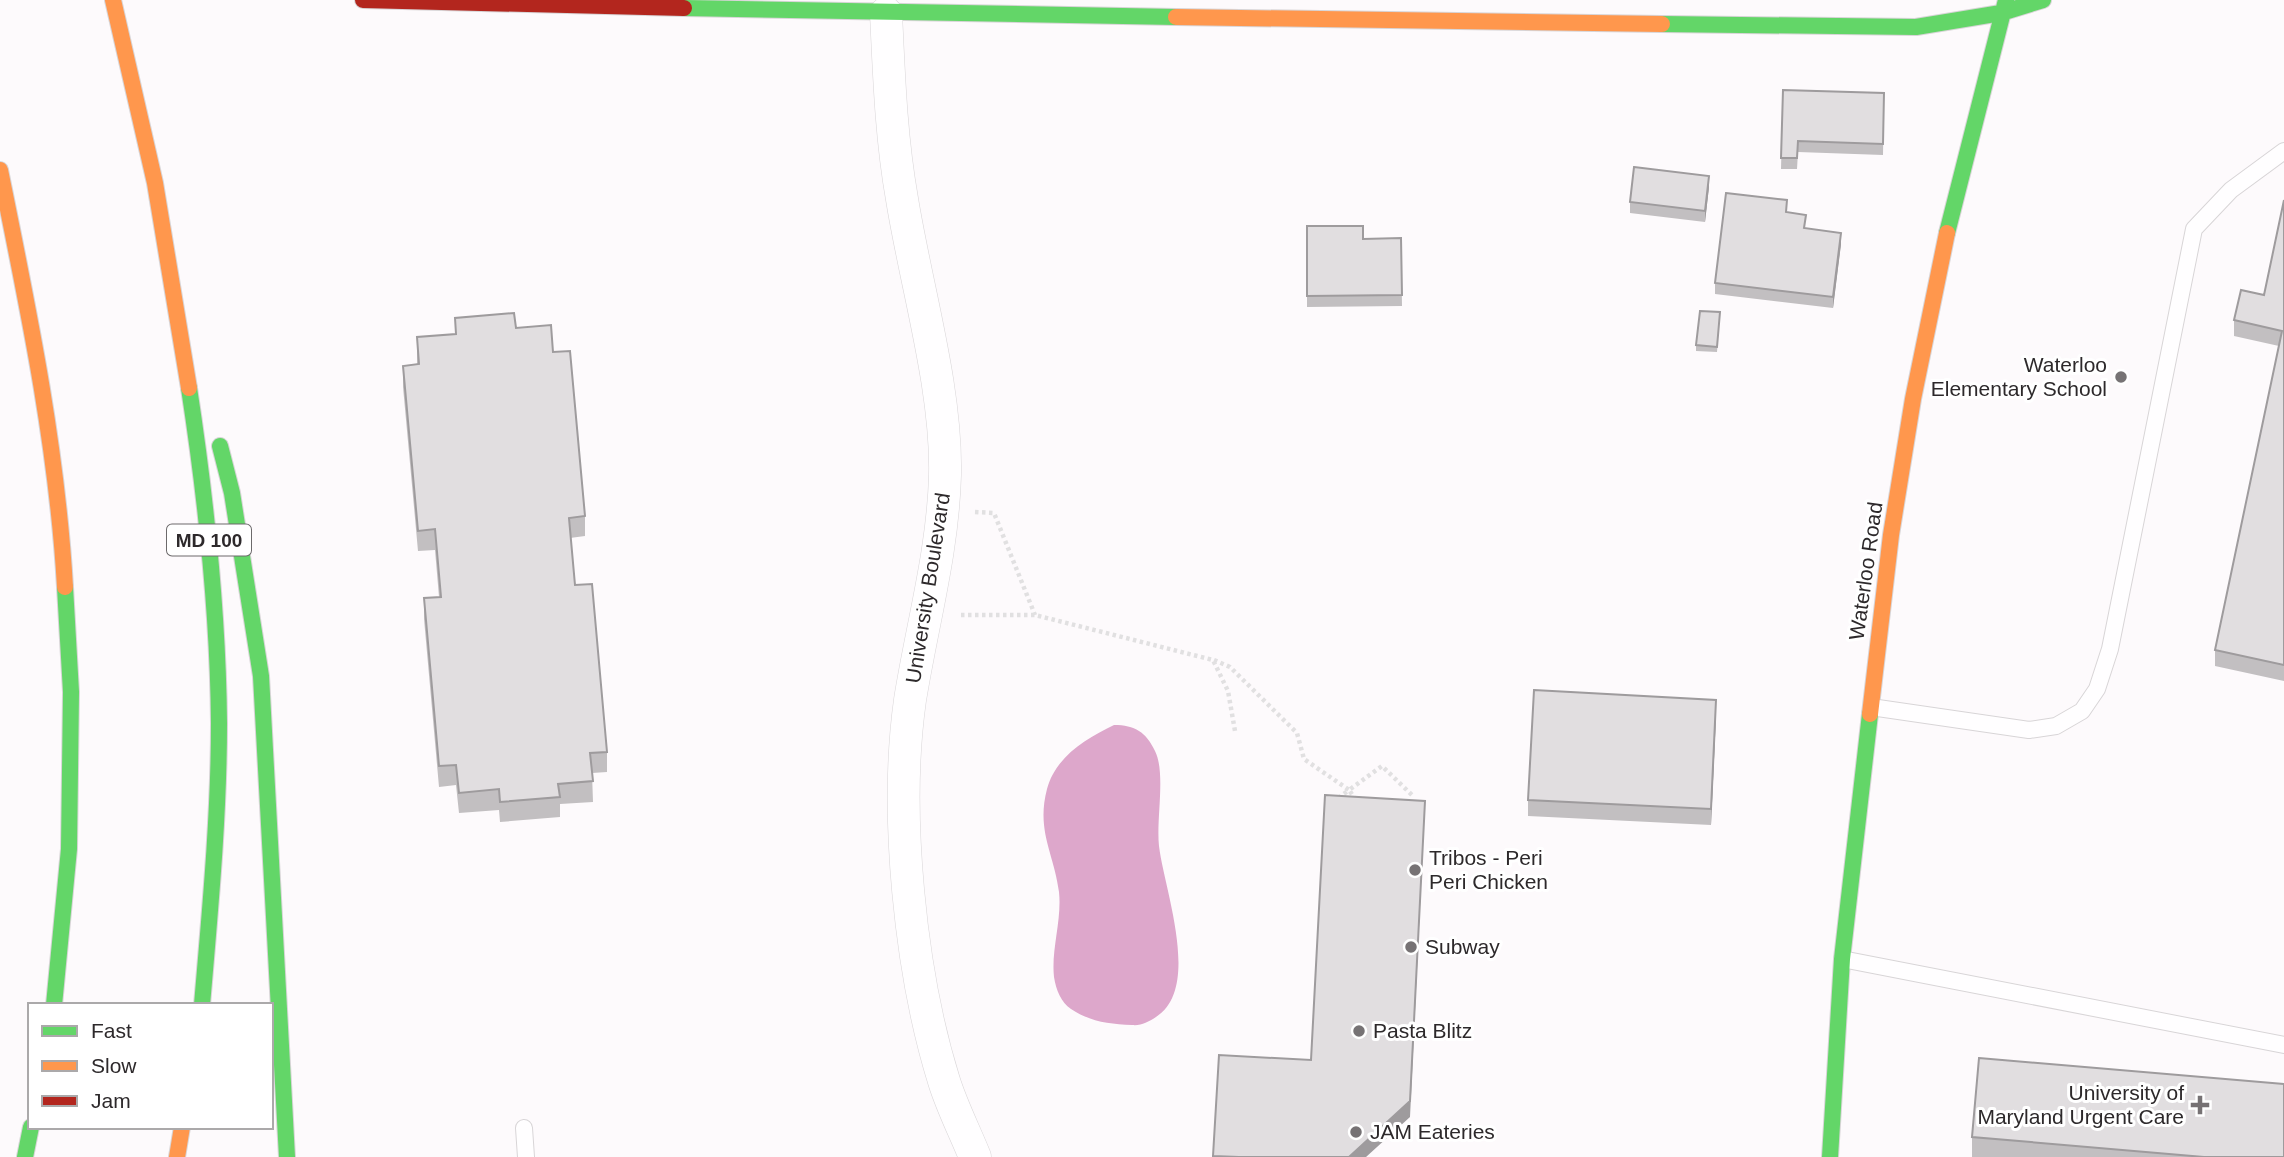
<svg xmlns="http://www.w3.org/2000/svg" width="2284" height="1157" font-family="Arial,sans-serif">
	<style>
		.water { fill: #dda7cb }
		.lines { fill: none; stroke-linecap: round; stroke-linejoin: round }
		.lane-casing { stroke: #d8d5d7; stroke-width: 18 }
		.street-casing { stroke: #d8d5d7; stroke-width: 33 }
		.fast-casing { stroke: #d8d5d7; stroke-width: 18 }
		.slow-casing { stroke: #d8d5d7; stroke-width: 18 }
		.jam-casing { stroke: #d8d5d7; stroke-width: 18 }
		.path { stroke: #e1e0e1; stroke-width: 4.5; stroke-dasharray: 3.5 3.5; stroke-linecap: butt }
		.lane { stroke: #fffeff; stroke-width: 16 }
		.street { stroke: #fffeff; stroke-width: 32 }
		.fast { stroke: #63d668; stroke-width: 16 }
		.slow { stroke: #ff974d; stroke-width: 16 }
		.jam { stroke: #b3261e; stroke-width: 16 }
		.wall { fill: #c2bfc1 }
		.shaded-wall { fill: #9e9b9d }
		.building { fill: #e1dee0; stroke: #9e9b9d; stroke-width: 2 }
		.poi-dot { fill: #767274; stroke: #fff; stroke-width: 2.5 }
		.labels { text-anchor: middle; stroke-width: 6; stroke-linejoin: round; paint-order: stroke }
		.shield { fill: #fff; stroke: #6c696b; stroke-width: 2 }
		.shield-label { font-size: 19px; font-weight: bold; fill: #2d292b }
		.poi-label { font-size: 21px; fill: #2d292b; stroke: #fff; text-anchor: start }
		.street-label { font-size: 21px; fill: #2d292b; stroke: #fff }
	</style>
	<rect width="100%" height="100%" fill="#fdfafc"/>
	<!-- water -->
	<path class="water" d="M1114 725C1135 725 1146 732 1155 751 1166 773 1156 819 1159 846 1164 889 1202 988 1156 1017 1148 1022 1141 1026 1132 1025 1109 1024 1091 1022 1071 1009 1061 1002 1056 990 1054 977 1051 950 1062 920 1059 892 1054 853 1036 831 1047 789 1056 756 1086 739 1114 725Z"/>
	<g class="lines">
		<defs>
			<path id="lane" d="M1871 707 2029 730 2056 726 2082 711 2097 689 2110 649 2194 229 2231 190 2284 151
				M1842 959 2284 1045
				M524 1128 526 1157"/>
			<path id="street" d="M886 13C889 76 891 137 902 199 916 286 947 388 945 475 943 552 922 625 910 700 894 813 910 972 944 1081 952 1107 965 1132 975 1157"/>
			<path id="fast" d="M684 8 1176 17
				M1662 24 1916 27 2001 13 2043 0
				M1947 233 2006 0
				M189 388C206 499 218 611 219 723 219 817 210 911 202 1005
				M220 446 232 493 261 676 287 1157
				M54 1005 69 849 71 692 65 587
				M25 1157 31 1127
				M1830 1157 1842 959 1870 714"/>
			<path id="slow" d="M113 0 155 183 189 388
				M1176 17 1662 24
				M0 170C28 308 57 446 65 587
				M1870 714 1891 535 1913 399 1947 233
				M177 1157 182 1127"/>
			<path id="jam" d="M363 0 684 8"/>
		</defs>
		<!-- lane casing -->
		<use href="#lane" class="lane-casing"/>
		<!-- street casing -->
		<use href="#street" class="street-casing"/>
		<!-- fast casing -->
		<use href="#fast" class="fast-casing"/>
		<!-- slow casing -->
		<use href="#slow" class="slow-casing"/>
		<!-- jam casing -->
		<use href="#jam" class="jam-casing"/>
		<!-- path -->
		<path class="path" d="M975 512 994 513 1035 615
			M961 615H1035L1213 660 1228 691 1235 731
			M1214 660 1230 667 1297 733 1304 759 1349 790 1337 799
			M1356 800 1349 790 1382 766 1414 797"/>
		<!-- lane -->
		<use href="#lane" class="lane"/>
		<!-- street -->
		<use href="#street" class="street"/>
		<!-- fast -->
		<use href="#fast" class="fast"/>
		<!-- slow -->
		<use href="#slow" class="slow"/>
		<!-- jam -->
		<use href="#jam" class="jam"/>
	</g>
	<!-- wall -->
	<path class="wall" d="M1783 90 1884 93 1883 155 1798 152 1797 169H1781Z
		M1709 187 1705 222 1630 213V202Z
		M2284 200V681L2215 666V650L2279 346 2234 336V320L2264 295Z
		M1787 212 1806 229 1841 244 1833 308 1715 294V283Z
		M1307 226 1363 239 1401 238 1402 306 1307 307Z
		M1720 312 1717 352 1696 351V345Z
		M455 318 516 328 553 352 585 516V536L570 538 575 585 607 752V772L592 773 593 802 560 804V817L500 822 499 810 459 813 456 785 439 787 424 619V598L439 597 435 550 418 551 403 387V366L417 365V337L455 334Z
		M1716 716 1711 825 1528 816V800Z
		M1972 1137 2284 1157H1972Z"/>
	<!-- shaded-wall -->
	<path class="shaded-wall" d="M1709 176V187L1705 222V211Z
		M1841 233V244L1833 308V297Z
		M1716 700V716L1711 825V809Z
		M1425 801 1410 1117 1366 1157H1349Z"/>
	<!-- building -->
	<path class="building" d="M1783 90 1884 93 1883 144 1798 141 1797 158H1781Z
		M1634 167 1709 176 1705 211 1630 202Z
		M1726 193 1787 200 1786 212 1806 215 1804 228 1841 233 1833 297 1715 283Z
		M2284 200V665L2215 650 2282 331 2234 320 2241 290 2264 295Z
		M1307 226H1363V239L1401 238 1402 295 1307 296Z
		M1700 311 1720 312 1717 347 1696 345Z
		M514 313 516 328 551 325 553 352 570 351 585 516 569 518 575 585 592 584 607 752 590 753 593 781 558 784 560 797 500 802 499 789 459 793 456 765 439 766 424 598 441 597 435 529 418 531 403 366 419 364 417 337 456 334 455 318Z
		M1534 690 1716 700 1711 809 1528 800Z
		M1325 795 1425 801 1410 1101 1349 1157H1239L1213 1156 1219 1055 1311 1060Z
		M1979 1058 2284 1084V1157H2204L1972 1137Z"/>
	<!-- markers -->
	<g class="poi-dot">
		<circle cx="2121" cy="377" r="7"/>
		<circle cx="1415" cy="870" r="7"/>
		<circle cx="1411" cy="947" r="7"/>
		<circle cx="1359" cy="1031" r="7"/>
		<path d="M2196.5 1094.5h7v7h7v7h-7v7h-7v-7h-7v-7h7z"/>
		<circle cx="1356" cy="1132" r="7"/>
	</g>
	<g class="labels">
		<!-- shield labels -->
		<rect class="shield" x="167" y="524.5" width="84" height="31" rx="5"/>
		<g class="shield-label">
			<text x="209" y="547">MD 100</text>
		</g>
		<!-- poi labels -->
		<g class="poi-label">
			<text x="2107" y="372" text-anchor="end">Waterloo<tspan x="2107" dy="24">Elementary School</tspan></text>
			<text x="1429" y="865">Tribos - Peri<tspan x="1429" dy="24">Peri Chicken</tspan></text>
			<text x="1425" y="954">Subway</text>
			<text x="1373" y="1038">Pasta Blitz</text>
			<text x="2184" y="1100" text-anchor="end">University of<tspan x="2184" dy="24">Maryland Urgent Care</tspan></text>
			<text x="1370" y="1139">JAM Eateries</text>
		</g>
		<!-- street labels -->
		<g class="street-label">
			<text transform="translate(1866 571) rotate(-82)" y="7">Waterloo Road</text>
			<text transform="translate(928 588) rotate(-81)" y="7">University Boulevard</text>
		</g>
	</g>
	<!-- legend -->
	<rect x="28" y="1003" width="245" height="126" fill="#ffffff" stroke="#aba9aa" stroke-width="2"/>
	<rect x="42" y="1026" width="35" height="10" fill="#63d668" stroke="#aba9aa" stroke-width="2"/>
	<text x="91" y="1038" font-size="21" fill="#2d292b">Fast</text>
	<rect x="42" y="1061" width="35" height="10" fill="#ff974d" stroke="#aba9aa" stroke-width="2"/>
	<text x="91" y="1073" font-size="21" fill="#2d292b">Slow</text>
	<rect x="42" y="1096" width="35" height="10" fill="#b3261e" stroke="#aba9aa" stroke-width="2"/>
	<text x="91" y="1108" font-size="21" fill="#2d292b">Jam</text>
</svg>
